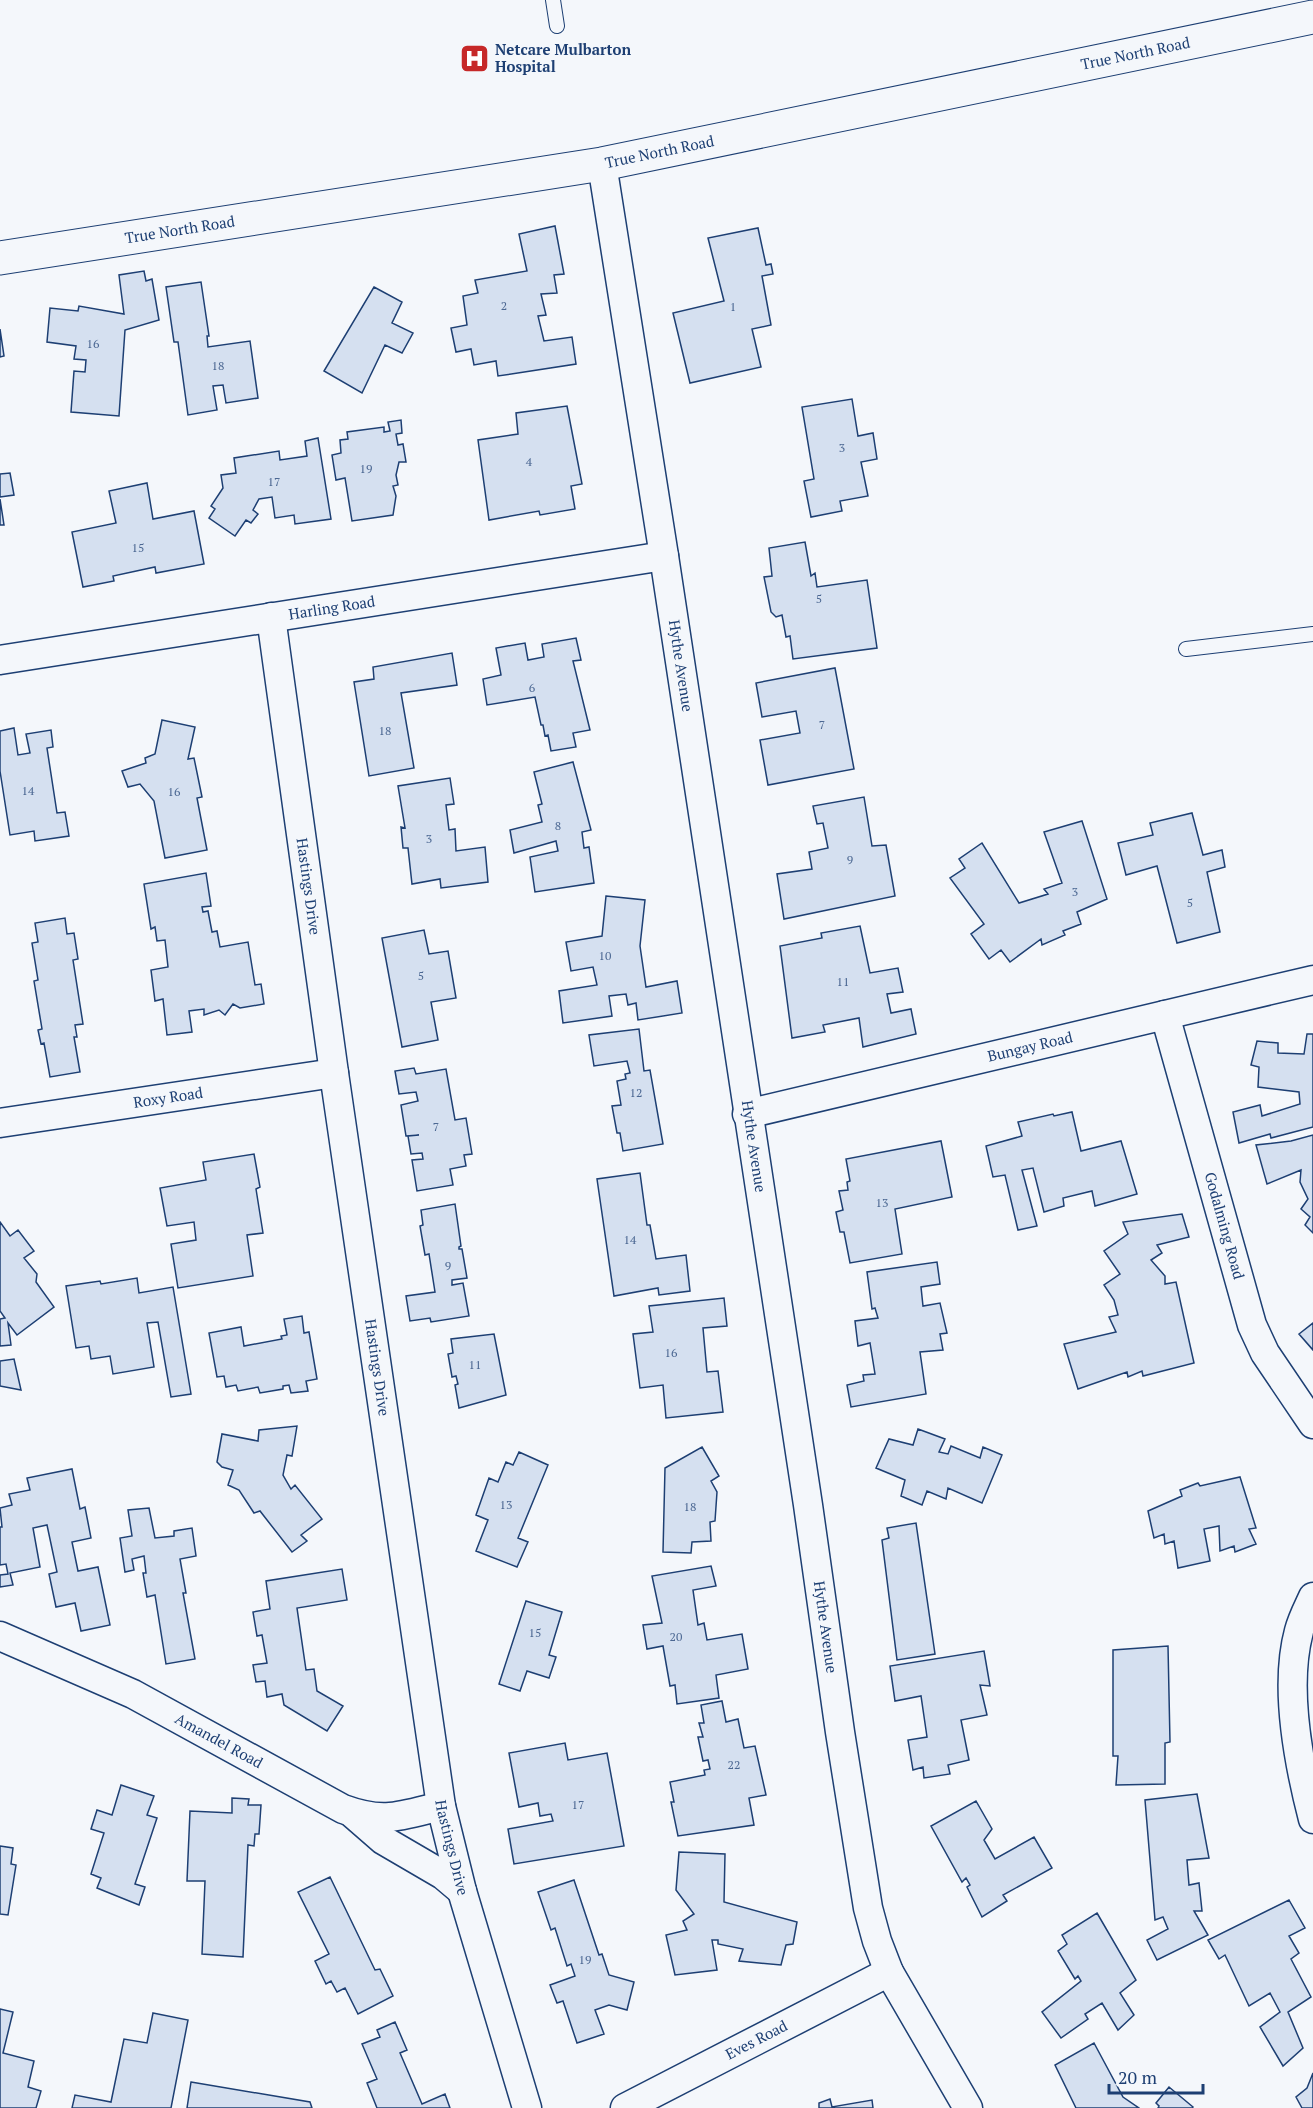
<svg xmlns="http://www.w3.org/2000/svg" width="1313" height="2108" font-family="'PT Serif',serif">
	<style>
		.building { fill: #d5e0f0; stroke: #1d3f73; stroke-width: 1.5 }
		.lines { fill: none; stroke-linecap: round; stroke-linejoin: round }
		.service-casing { stroke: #1d3f73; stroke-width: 16 }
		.minor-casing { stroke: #1d3f73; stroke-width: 31 }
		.secondary-casing { stroke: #1d3f73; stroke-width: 35 }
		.service { stroke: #f4f7fb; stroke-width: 14 }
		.minor { stroke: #f4f7fb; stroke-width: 28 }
		.secondary { stroke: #f4f7fb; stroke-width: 33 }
		.labels { text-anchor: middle; stroke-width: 4.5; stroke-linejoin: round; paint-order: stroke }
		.number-label { font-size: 12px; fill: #4b6792 }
		.poi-label { font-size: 15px; font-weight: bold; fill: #1d3f73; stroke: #f4f7fb; text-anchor: start }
		.street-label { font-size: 15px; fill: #1d3f73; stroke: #f4f7fb }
	</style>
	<rect width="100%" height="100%" fill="#f4f7fb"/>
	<!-- building -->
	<path class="building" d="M555 226 564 274 554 275 557 293 541 294 546 315 538 316 544 341 572 337 576 364 498 376 496 361 474 365 471 349 456 352 451 328 467 325 463 296 478 293 475 280 527 271 519 234Z
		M758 228 766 265 771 264 773 274 762 276 771 325 752 329 761 367 690 383 673 313 724 301 708 238Z
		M144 271 146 281 152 279 159 320 125 330 119 416 71 412 74 371 85 372 86 360 74 359 76 346 47 342 50 308 78 311 79 306 124 314 119 275Z
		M201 282 209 336H207L208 347 250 341 258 398 226 403 223 385 213 386 217 410 188 415 178 342H174L166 287Z
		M374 287 402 302 392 323 413 333 402 353 385 345 362 393 324 371Z
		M0 329 4 356 0 357Z
		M852 399 858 436 873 433 877 459 861 462 868 496 840 501 842 511 811 517 804 481 814 479 802 407Z
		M567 406 582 484 571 486 575 509 540 515 539 511 489 520 478 440 518 434 516 413Z
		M401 420 402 433 396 434 398 445 403 444 406 462H399L396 475 398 485 393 486 396 496 393 515 352 521 345 478 336 480 332 455 341 453 340 440 348 439 347 432 384 427V432L390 431 388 422Z
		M318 438 331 519 295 524 294 515 275 518 272 497 259 499 253 510 258 514 251 523 246 520 235 536 209 518 215 509 211 506 223 488 221 475 236 473 234 458 279 451 280 460 307 456 305 441Z
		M10 473 14 495 0 497V474Z
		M147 483 153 519 194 511 204 564 156 573 155 567 113 576 114 581 83 587 72 532 116 523 109 491Z
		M0 499 4 525H0Z
		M805 542 811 576 815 573 817 587 867 580 877 648 793 659 790 636 786 637 782 615 776 617 771 612 764 577 772 576 769 548Z
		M576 638 581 660 573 661 590 730 573 733 576 747 551 751 548 735 545 736 543 725H541L535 697 487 705 483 679 501 675 496 648 525 643 528 660 544 657 542 644Z
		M452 653 457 685 401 693 414 768 369 776 354 682 374 679 373 667Z
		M835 668 854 769 768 785 760 740 800 733 796 711 762 717 756 683Z
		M162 720 195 727 188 759 194 758 202 797 197 798 207 850 165 858 154 801 140 784 128 787 122 771 146 763 145 758 155 754Z
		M14 728 18 755 30 753 26 734 51 730 53 747 47 748 57 813 65 812 69 836 35 841 34 831 10 835 0 771V731Z
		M573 762 591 830 582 832 584 848 589 847 594 883 535 892 530 857 558 851 556 841 514 853 510 830 542 822 538 805 542 804 534 772Z
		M450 778 454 804 446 805 449 830 455 829 456 851 485 847 488 882 441 888 440 879 412 884 408 848H403L401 827 405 828 398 786Z
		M864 797 872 846 886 845 895 896 784 919 777 874 812 869 809 852 828 848 823 823 817 824 813 806Z
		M1192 813 1203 855 1222 850 1225 867 1207 872 1220 932 1177 943 1157 866 1126 875 1118 843 1153 835 1150 823Z
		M1082 821 1107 899 1077 912 1081 924 1063 931 1065 935 1042 945 1041 939 1010 962 1001 950 989 959 971 934 984 924 950 878 965 868 959 859 982 843 1019 903 1048 894 1044 889 1062 883 1044 832Z
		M206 873 211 906 202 907 203 912 208 911 212 932 217 931 220 947 248 942 255 985 261 984 264 1004 240 1008 233 1004 225 1015 219 1010 204 1015V1009L189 1011 192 1032 167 1035 163 999 155 1001 151 970 168 967 165 940 157 941 155 927 151 929 144 884Z
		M606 896 645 900 640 946 646 987 677 981 682 1013 638 1020 636 1003 628 1005 626 994 609 996 612 1016 563 1023 559 991 597 985 593 967 571 971 566 942 602 936Z
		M65 918 67 934 74 933 78 959 73 960 83 1024 75 1025 77 1037H74L80 1072 50 1077 44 1043 41 1044 38 1030 42 1029 34 981 38 980 32 943 38 942 35 923Z
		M860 926 870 973 898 968 903 992 887 994 891 1013 911 1009 916 1034 863 1047 859 1018 823 1025 825 1032 792 1038 780 946 822 938 821 933Z
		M424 930 429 954 448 951 456 998 431 1002 438 1040 402 1047 382 938Z
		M639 1029 644 1071 650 1070 663 1144 623 1151 620 1133H617L612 1106 621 1105 617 1081 626 1079 625 1074 630 1073 627 1061 594 1066 589 1035Z
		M1307 1034H1313V1127L1271 1138 1270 1134 1239 1143 1233 1112 1260 1105 1262 1116 1300 1104 1299 1092 1258 1087 1259 1067 1251 1065 1257 1041 1278 1043V1053L1304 1054Z
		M414 1068 416 1074 446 1069 455 1120 466 1118 472 1154 464 1155 466 1166 450 1169 453 1185 417 1191 412 1160 423 1159 422 1153 411 1154 408 1136 419 1135 406 1136 401 1105 418 1101 416 1092 399 1094 395 1071Z
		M1072 1112 1081 1151 1121 1141 1137 1194 1095 1206 1092 1191 1063 1198 1064 1206 1044 1212 1033 1168 1022 1170 1037 1226 1018 1230 1005 1175 993 1177 986 1146 1022 1136 1018 1122 1053 1114 1054 1116Z
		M1313 1135V1233L1305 1225 1310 1217 1301 1209 1308 1199 1300 1182 1301 1170 1267 1184 1256 1145 1291 1141Z
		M941 1141 952 1197 895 1209 902 1254 850 1263 844 1232H840L836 1212 843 1210 839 1191 848 1190 847 1182 850 1181 846 1159Z
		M254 1154 260 1187 256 1189 263 1233 247 1235 253 1276 178 1288 171 1244 196 1240 194 1222 167 1226 160 1188 206 1180 203 1162Z
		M640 1173 647 1225H650L656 1259 686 1255 690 1291 659 1295 658 1288 614 1296 597 1179Z
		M455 1204 461 1246 459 1247V1249H462L467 1278 452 1280V1285L463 1283 469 1316 431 1322 430 1318 410 1321 406 1296 435 1292 429 1254 425 1255 420 1226 423 1225 421 1210Z
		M1182 1214 1189 1237 1157 1245 1162 1253 1151 1260 1165 1276V1284L1176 1282 1194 1363 1143 1376 1142 1371 1128 1377 1127 1372 1078 1389 1064 1344 1116 1332 1109 1317 1118 1315 1114 1300 1104 1285 1120 1274 1104 1251 1128 1234 1123 1222Z
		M0 1222 10 1236 18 1230 34 1251 24 1258 37 1274 36 1282 54 1307 17 1335 8 1323 11 1345 0 1346V1319L5 1318 0 1311Z
		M937 1262 940 1284 921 1287 923 1306 940 1303 947 1333 940 1334 943 1350 920 1352 926 1394 851 1407 847 1385 864 1381 863 1375 875 1374 870 1343 858 1346 855 1321 878 1318 875 1308 872 1309 867 1272Z
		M137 1278 139 1293 173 1287 191 1394 171 1397 158 1322 147 1323 154 1367 113 1374 110 1356 91 1359 89 1346 76 1348 66 1286 100 1281 101 1284Z
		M724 1298 727 1326 703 1328 707 1372 718 1371 723 1412 666 1418 663 1385 640 1388 633 1334 653 1332 649 1306Z
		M302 1316 304 1333 309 1332 317 1379 306 1381 308 1391 291 1393 289 1385 283 1386V1389L260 1393 258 1387 238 1391 236 1385 226 1387 224 1376 217 1377 209 1333 241 1327 244 1346 282 1339 281 1336 287 1335 284 1319Z
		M1313 1323V1350L1299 1334Z
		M494 1334 506 1395 459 1408 455 1385 458 1384 456 1376 452 1377 448 1354 453 1353 451 1339Z
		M14 1359 21 1390 0 1386V1361Z
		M297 1426 292 1456 287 1455 283 1475 291 1489 295 1485 322 1519 301 1535 307 1541 292 1552 260 1511 254 1513 239 1490 228 1485 233 1470 222 1467 217 1462 222 1434 258 1441 259 1430Z
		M918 1429 945 1439 939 1452 948 1454 951 1446 980 1458 983 1447 1002 1455 982 1503 948 1488 946 1499 927 1491 922 1505 901 1496 905 1480 876 1468 889 1439 913 1445Z
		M702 1447 719 1476 711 1481 717 1492 715 1521 710 1522 711 1541 692 1542 691 1553 663 1552 665 1468Z
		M519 1452 548 1465 518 1538 528 1542 517 1567 476 1551 488 1520 476 1515 489 1478 498 1482 506 1462 513 1465Z
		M72 1469 80 1509 85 1507 91 1538 72 1542 78 1571 98 1567 110 1625 81 1631 75 1603 56 1607 49 1574 57 1572 47 1525 33 1528 40 1567 10 1573 13 1585 0 1587V1575L8 1574 6 1564 0 1565V1527H2L0 1508 12 1505 9 1494 30 1490 27 1478Z
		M1240 1477 1256 1528 1249 1529 1256 1544 1235 1552 1234 1546 1220 1551 1219 1526 1204 1529 1210 1561 1178 1568 1174 1541 1165 1544 1164 1534 1154 1538 1148 1511 1182 1496 1180 1490 1198 1483 1200 1486Z
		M149 1508 155 1538 174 1536V1531L192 1528 196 1556 180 1559 186 1593H183L195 1659 166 1664 155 1595 147 1597 143 1573H146L144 1556 132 1559 134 1570 125 1572 120 1538 132 1536 128 1510Z
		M916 1523 935 1654 897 1660 882 1540 889 1538 887 1528Z
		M711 1566 716 1586 693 1590 698 1625 704 1623 707 1640 742 1634 748 1669 716 1675 719 1698 677 1704 675 1685 670 1686 663 1646 647 1649 643 1625 662 1623 652 1576Z
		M342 1569 347 1600 297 1608 306 1670 314 1669 317 1691 343 1706 327 1731 284 1705 282 1694 267 1697 265 1681 256 1682 253 1665 267 1663 262 1635 257 1636 253 1612 270 1609 266 1581Z
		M526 1601 562 1612 549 1655 556 1657 549 1678 527 1671 520 1691 499 1684Z
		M1168 1646 1170 1742 1165 1743V1784L1116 1785 1118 1756H1113V1650Z
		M984 1651 990 1686 980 1685 987 1715 961 1720 969 1760 948 1765 950 1774 924 1778 923 1767 913 1770 908 1740 927 1737 921 1696 895 1701 890 1666Z
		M722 1701 726 1722 738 1719 744 1748 755 1746 766 1795 749 1798 754 1825 678 1836 671 1802H674L670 1782 705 1775 704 1770 710 1769 708 1760 703 1761 698 1737H703L699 1723H704L701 1705Z
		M565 1743 568 1760 607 1753 624 1846 514 1864 508 1829 553 1821 551 1814 540 1816 538 1803 519 1807 509 1753Z
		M121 1785 154 1796 147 1815 157 1818 135 1884 145 1887 139 1905 97 1888 101 1878 91 1874 104 1833 91 1829 97 1810 112 1815Z
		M1197 1794 1209 1858 1187 1860 1189 1885 1199 1883 1202 1911H1194L1208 1935 1157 1960 1147 1940 1168 1929 1163 1917 1155 1920 1145 1800Z
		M232 1798 249 1799 248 1805H261L259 1834H255L254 1846 248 1845 243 1957 202 1954 205 1881H187L190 1811 232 1813Z
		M976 1801 992 1829 984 1840 995 1859 1034 1837 1052 1868 1003 1895 1007 1901 982 1917 967 1887 970 1885 966 1878 962 1882 931 1826Z
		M0 1846 13 1848 11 1864 16 1865 8 1915 0 1914Z
		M679 1852 725 1854 724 1902 797 1922 793 1944 786 1945 781 1965 739 1961 743 1949 718 1944V1940H712L717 1970 675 1975 666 1935 687 1930 683 1921 694 1914 676 1890Z
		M330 1877 375 1970 380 1969 393 1996 358 2014 345 1988 337 1992 331 1981 326 1984 315 1961 329 1954 298 1892Z
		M574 1880 599 1955 602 1954 609 1975 634 1982 627 2010 609 2005 595 2010 604 2034 577 2043 563 2001 557 2003 550 1985 575 1976 571 1964 567 1966 555 1928 551 1930 538 1892Z
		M1289 1900 1305 1928 1289 1936 1299 1953 1291 1959 1311 1997 1288 2012 1303 2048 1283 2066 1260 2027 1280 2012 1270 1993 1249 2006 1225 1955 1219 1959 1208 1940Z
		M1097 1913 1136 1980 1120 1993 1134 2015 1118 2030 1102 2003 1085 2014 1088 2019 1061 2038 1042 2012 1081 1981 1078 1976 1075 1979 1058 1951 1067 1944 1062 1935Z
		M0 2009 13 2012 3 2053 34 2061 28 2087 41 2091 36 2108H0Z
		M153 2013 188 2020 171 2108H72L75 2095 111 2102 124 2039 147 2043Z
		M395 2022 407 2050 400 2053 422 2104 445 2094 450 2108H377L367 2083 377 2079 362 2044 380 2037 377 2030Z
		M1094 2043 1123 2097 1139 2108H1076L1055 2065Z
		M1313 2073V2108H1302L1296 2097 1307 2088Z
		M191 2082 310 2102 312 2108H187Z
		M1169 2087 1193 2107 1192 2108H1158L1159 2106 1156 2103Z
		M830 2099 832 2107 872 2100 873 2108H819V2103Z"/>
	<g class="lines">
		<defs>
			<path id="service" d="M553 0 557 26
				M1186 649 1313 634"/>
			<g id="minor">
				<path id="s1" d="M602 164 664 556 808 1505 840 1732 868 1908 877 1941 889 1972 968 2108"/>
				<path id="s2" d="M271 617 334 1073 441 1806 462 1891 527 2108"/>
				<path id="s3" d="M0 660 664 556"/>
				<path id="s4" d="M1165 1015 1252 1325 1265 1353 1313 1424"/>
				<path id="s5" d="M747 1114 1313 980"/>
				<path id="s6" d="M0 1123 334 1073"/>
				<path d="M1313 1597C1308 1608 1302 1619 1299 1631 1284 1686 1299 1765 1313 1819"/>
				<path id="s7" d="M0 1636 133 1694 343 1809C384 1824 400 1816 441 1806"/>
				<path d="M352 1813 383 1840 443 1875 462 1891"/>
				<path id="s8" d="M625 2108 889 1972"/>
			</g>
			<g id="secondary">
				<path id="s9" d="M0 258 602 164 1313 17"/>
			</g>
		</defs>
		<!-- service casing -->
		<use href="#service" class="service-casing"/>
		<!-- minor casing -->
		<use href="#minor" class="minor-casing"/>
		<!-- secondary casing -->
		<use href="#secondary" class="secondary-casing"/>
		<!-- service -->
		<use href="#service" class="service"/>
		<!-- minor -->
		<use href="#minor" class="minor"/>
		<!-- secondary -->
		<use href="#secondary" class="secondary"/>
	</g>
	<!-- icons -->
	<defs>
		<symbol id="hospital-square" viewBox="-11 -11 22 22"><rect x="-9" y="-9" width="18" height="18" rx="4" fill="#c62828" stroke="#f4f7fb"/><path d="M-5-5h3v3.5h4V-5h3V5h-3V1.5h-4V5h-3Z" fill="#fff"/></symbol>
	</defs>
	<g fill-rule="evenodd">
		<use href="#hospital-square" x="458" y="42" width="33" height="33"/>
	</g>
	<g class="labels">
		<!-- number labels -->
		<g class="number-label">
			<text x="504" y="310">2</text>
			<text x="733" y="311">1</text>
			<text x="93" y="348">16</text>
			<text x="218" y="370">18</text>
			<text x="842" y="452">3</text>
			<text x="529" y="466">4</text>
			<text x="366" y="473">19</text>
			<text x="274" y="486">17</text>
			<text x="138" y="552">15</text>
			<text x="819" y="603">5</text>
			<text x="532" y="692">6</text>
			<text x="822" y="729">7</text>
			<text x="385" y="735">18</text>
			<text x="28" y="795">14</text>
			<text x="174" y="796">16</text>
			<text x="558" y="830">8</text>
			<text x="429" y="843">3</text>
			<text x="850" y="864">9</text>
			<text x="1075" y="896">3</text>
			<text x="1190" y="907">5</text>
			<text x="605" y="960">10</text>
			<text x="421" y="980">5</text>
			<text x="843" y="986">11</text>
			<text x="636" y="1097">12</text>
			<text x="436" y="1131">7</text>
			<text x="882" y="1207">13</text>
			<text x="630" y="1244">14</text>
			<text x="448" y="1270">9</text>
			<text x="671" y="1357">16</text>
			<text x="475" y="1369">11</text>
			<text x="506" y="1509">13</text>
			<text x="690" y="1511">18</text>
			<text x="535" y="1637">15</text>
			<text x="676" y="1641">20</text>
			<text x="734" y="1769">22</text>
			<text x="578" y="1809">17</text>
			<text x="585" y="1964">19</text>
		</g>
		<!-- poi labels -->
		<g class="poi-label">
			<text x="495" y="55">Netcare Mulbarton<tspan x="495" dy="17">Hospital</tspan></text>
		</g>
		<!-- street labels -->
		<g class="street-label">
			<text dy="5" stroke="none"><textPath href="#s9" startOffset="1154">True North Road</textPath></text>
			<text dy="5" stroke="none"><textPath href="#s9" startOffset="668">True North Road</textPath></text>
			<text dy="5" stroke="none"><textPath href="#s9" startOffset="182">True North Road</textPath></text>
			<text dy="5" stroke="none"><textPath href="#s3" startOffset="336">Harling Road</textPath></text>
			<text dy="5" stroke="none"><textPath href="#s1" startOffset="508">Hythe Avenue</textPath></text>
			<text dy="5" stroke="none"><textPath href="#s2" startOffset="272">Hastings Drive</textPath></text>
			<text dy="5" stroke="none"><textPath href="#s5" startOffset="291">Bungay Road</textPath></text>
			<text dy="5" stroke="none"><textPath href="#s6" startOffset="170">Roxy Road</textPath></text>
			<text dy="5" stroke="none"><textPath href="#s1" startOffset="994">Hythe Avenue</textPath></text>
			<text dy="5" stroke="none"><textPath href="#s4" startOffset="219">Godalming Road</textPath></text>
			<text dy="5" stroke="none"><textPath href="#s2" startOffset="758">Hastings Drive</textPath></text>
			<text dy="5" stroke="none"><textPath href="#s1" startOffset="1480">Hythe Avenue</textPath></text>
			<text dy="5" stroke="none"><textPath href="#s7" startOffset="243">Amandel Road</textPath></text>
			<text dy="5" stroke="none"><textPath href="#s2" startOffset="1244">Hastings Drive</textPath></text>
			<text dy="5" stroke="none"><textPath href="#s8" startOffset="148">Eves Road</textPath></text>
		</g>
	</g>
	<!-- scale -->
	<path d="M1109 2084v9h94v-9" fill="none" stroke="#1d3f73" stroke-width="3"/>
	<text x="1118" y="2084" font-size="18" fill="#1d3f73" stroke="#f4f7fb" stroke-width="4.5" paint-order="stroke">20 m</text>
</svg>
